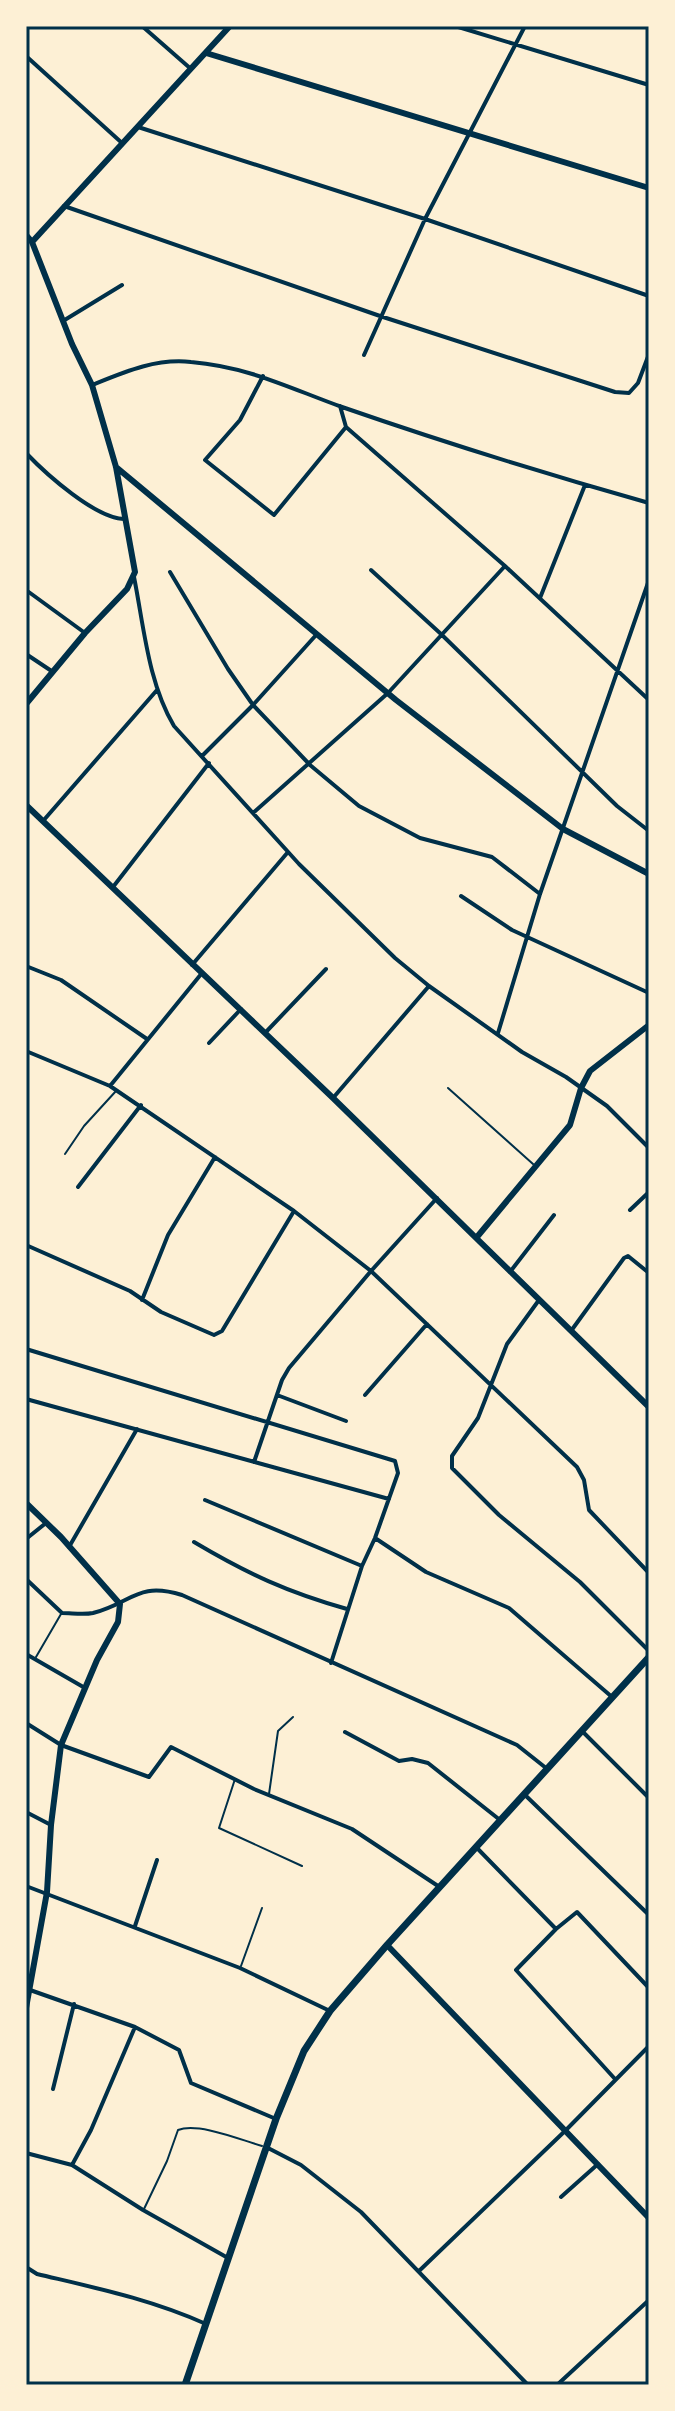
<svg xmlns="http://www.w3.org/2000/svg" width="675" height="2411" font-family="'Nunito Sans',sans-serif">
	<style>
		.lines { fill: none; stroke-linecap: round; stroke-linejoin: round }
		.service { stroke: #003049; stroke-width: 2 }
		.minor { stroke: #003049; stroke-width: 4 }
		.tertiary { stroke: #003049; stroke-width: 6 }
		.primary { stroke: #003049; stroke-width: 7 }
		.neatline { fill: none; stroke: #003049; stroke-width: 3 }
	</style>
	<rect width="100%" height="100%" fill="#fdf0d5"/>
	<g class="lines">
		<!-- service -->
		<path class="service" d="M448 1088 533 1164
			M65 1154 84 1126 116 1091
			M36 1657 61 1614
			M235 1779 219 1828 302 1866
			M269 1794 278 1731 293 1717
			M241 1966 262 1908
			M144 2209 167 2161 178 2130C198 2122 241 2140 262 2146"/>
		<!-- minor -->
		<path class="minor" d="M142 26 191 69
			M455 26 649 85
			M26 56 122 143
			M138 127 425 219 649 296
			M64 206 380 316 615 392 629 393 638 383 649 354
			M63 321 122 285
			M364 355 425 219 525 26
			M263 376 240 420 205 460 274 515 346 427
			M92 385C124 372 156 358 191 362 249 367 289 388 342 407 443 442 546 474 649 503
			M340 406 346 427 505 566 649 700
			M26 453C46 474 96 519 125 519
			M371 570 441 634 617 806 649 831
			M170 572 228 669 253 705 310 765 359 806 420 838 492 857 540 894
			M134 577C144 627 148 682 174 726L299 864 395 958 429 986 522 1052 566 1077 607 1106 649 1148
			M26 590 85 633
			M540 598 585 485
			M26 654 53 672
			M202 756 253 705 317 634
			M253 813 388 693 505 566
			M43 821 157 690
			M113 887 209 763
			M461 896 512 930 649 993
			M192 965 288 852
			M26 966 61 980 147 1039
			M265 1033 326 969
			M498 1033 540 894 649 580
			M209 1043 241 1009
			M26 1051 110 1086 294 1211 371 1271 577 1467 584 1480 589 1510 649 1573
			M110 1086 202 973
			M333 1098 429 986
			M78 1187 141 1105
			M630 1210 649 1192
			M26 1245 130 1291 161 1312 214 1335 222 1331 294 1211
			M510 1272 554 1215
			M142 1300 168 1235 215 1157
			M539 1300 507 1344 478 1418 452 1456V1468L499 1515 580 1582 649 1651
			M571 1331 624 1258 628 1256 649 1273
			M26 1349 395 1461 398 1473 375 1538 362 1566 331 1663
			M277 1395 346 1421
			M365 1395 427 1324
			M26 1399 389 1499
			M254 1462 282 1380 289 1368 371 1271 437 1198
			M205 1500 362 1566
			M375 1538 426 1572 509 1608 612 1697
			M26 1539 46 1523
			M194 1542C248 1574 287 1592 347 1609
			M69 1547 137 1429
			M26 1579 62 1613C72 1613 83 1615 93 1613 132 1603 137 1581 182 1595L517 1745 546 1768
			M26 1654 85 1688
			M26 1723 61 1745 149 1777 171 1747 254 1789 352 1829 438 1886
			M345 1732 399 1761 412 1759 428 1763 500 1820
			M583 1732 649 1798
			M524 1794 649 1915
			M26 1812 51 1825
			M477 1848 556 1929
			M26 1886 240 1968 330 2011
			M135 1926 157 1860
			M30 1990 135 2027 179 2050 191 2083 276 2119
			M615 2079 516 1970 556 1929 577 1912 649 1988
			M53 2089 74 2004
			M268 2148 301 2165 361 2212 528 2385
			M26 2153 72 2165 143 2210 228 2258
			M72 2165 91 2130 135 2027
			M561 2197 598 2164
			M26 2267 37 2274C96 2288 150 2299 206 2324
			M419 2271 566 2130 649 2046
			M557 2385 649 2300"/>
		<!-- tertiary -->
		<path class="tertiary" d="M646 26 649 27
			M206 53 649 188
			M26 235 32 242 72 344 92 385 116 467 135 572 127 589 85 633 26 704
			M32 242 230 26
			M116 467 396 700 563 829 649 874
			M26 805 333 1098 649 1407
			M477 1237 570 1125 581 1088 590 1071 649 1025
			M26 1503 61 1537 120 1604 118 1622 97 1660 61 1745 51 1825 47 1892 26 2008
			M387 1945 649 2218"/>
		<!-- primary -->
		<path class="primary" d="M185 2385 276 2119 304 2051 330 2011 387 1945 649 1657"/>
	</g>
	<!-- border -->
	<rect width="675" height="2411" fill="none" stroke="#fdf0d5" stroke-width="56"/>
	<rect x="28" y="28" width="619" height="2355" class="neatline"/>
</svg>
